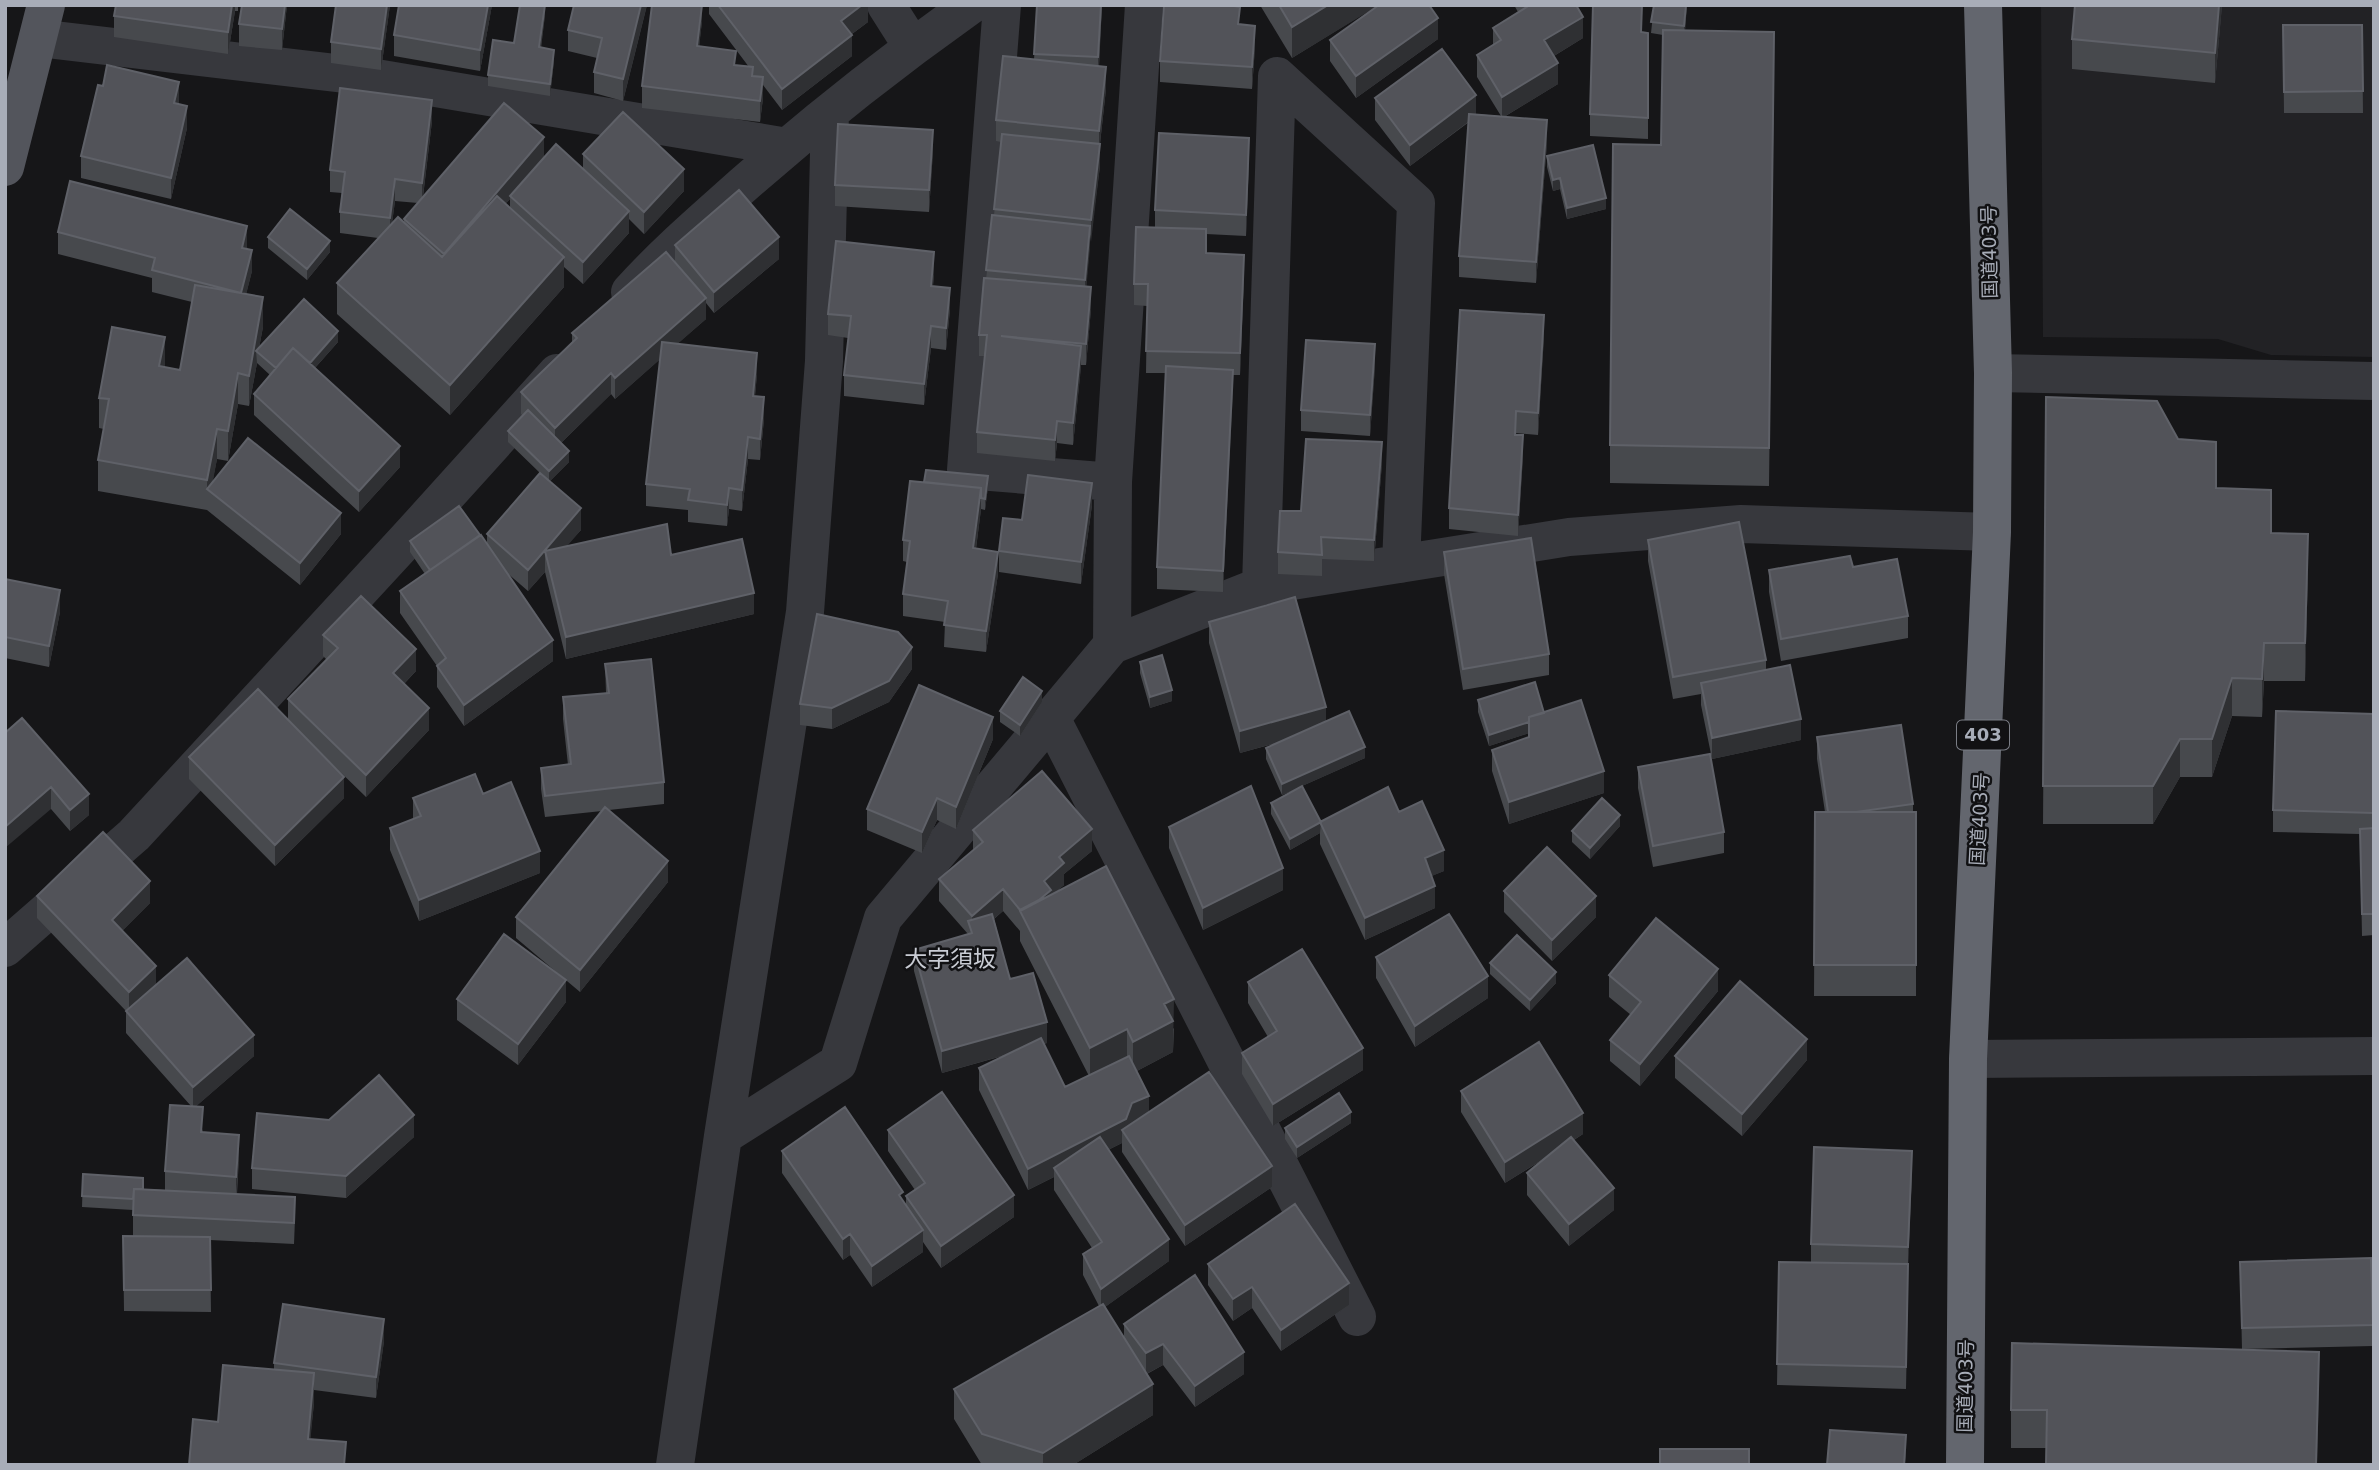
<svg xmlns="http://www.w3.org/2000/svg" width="2379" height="1470" font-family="'DejaVu Sans','Noto Sans JP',sans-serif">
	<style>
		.built { fill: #222225 }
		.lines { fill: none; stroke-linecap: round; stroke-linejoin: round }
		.minor { stroke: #37383d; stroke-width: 38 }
		.major { stroke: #53555c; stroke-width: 38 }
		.highway { stroke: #63666e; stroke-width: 38 }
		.wall { fill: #47494d; fill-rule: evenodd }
		.shaded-wall { fill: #2f3033 }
		.building { fill: #525359; stroke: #5f6168; stroke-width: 2 }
		.labels { text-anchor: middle; stroke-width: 5; stroke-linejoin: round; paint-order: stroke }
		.shield { fill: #111113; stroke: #7b7e86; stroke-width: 2 }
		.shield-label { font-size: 18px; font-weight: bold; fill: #a8adb8 }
		.street-label { font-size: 19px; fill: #a8adb8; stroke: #111113 }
		.quarter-label { font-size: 23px; fill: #c9ccd4; stroke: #111113 }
	</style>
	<rect width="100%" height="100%" fill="#161618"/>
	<!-- built -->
	<path class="built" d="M2041 5H2374V357L2271 355 2218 339 2043 337Z"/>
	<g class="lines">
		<!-- minor -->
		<path class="minor" d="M886 5 912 46
			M1002 5 966 470 1113 482
			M1144 5 1113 482 1112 645 1051 718 1357 1317
			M38 38 370 77 787 147
			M630 292C665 253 704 220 743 185 816 121 892 61 971 5
			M1993 373 2374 381
			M1261 586 1277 76 1416 203 1401 564
			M1112 645 1261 586 1569 537 1741 524 1992 532
			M5 948 134 835 408 538 557 373
			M1968 1059 2374 1056
			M723 1136 838 1063 883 918 1051 718
			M675 1465 723 1136 805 612 824 361 830 112"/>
		<!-- major -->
		<path class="major" d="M5 167 46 5"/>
		<!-- highway -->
		<path class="highway" d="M1965 1465 1968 1059 1992 532 1993 373 1983 5"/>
	</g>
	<!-- wall -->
	<path class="wall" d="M116 5H238V11H235L228 54 114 37V16Z
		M287 5 282 50 239 46V24Z
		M390 5 381 70 331 63V42Z
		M399 5H492L480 71 394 56V35Z
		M647 5 623 101 594 93V72L597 58 568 51V30Z
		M702 5V21L699 46 736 65 749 67 709 14V5H868V22L852 34V56L782 110 763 85V98L760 122 642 108V86Z
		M1037 5H1102L1099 67 1106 89 1100 144V166L1090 242 1086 287 1091 309 1086 365H1081L1073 445 1057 443 1055 461 977 453V432L985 356H979V335L994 215 1001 142 996 141V120L1034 60Z
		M1260 5H1429L1438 39 1356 98 1330 61V40L1378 5 1292 58Z
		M1514 5H1576L1583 38 1554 56 1558 84 1504 117 1547 142 1536 283 1459 277V256L1469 122 1410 166 1375 120V98L1476 114 1501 116 1477 77V55L1493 45V28L1518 12Z
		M1654 5H1687L1685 31 1774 69 1769 486 1610 483V445L1661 145 1663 35 1651 33Z
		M1847 5H1921V7Z
		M2075 5H2222L2215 83 2072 69V39Z
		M545 15 541 48 554 61 550 96 488 86V75L514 43Z
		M2283 25H2362L2363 113H2284Z
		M1642 32 1648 33V139L1590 136V114Z
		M1255 47 1252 89 1160 82V61Z
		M179 104 187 128 171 199 81 178V156Z
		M432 121 423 197 544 157 583 169V154L684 191 644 234 629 219V233L583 284 564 267V287L450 415 337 314V283L378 238 340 233V212L342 193 330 192V170ZM510 199V208L505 204ZM395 201 418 203 404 219V223H392Z
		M933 151 929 212 835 206V185Z
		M1547 156 1606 209 1567 219 1560 189 1553 191 1547 167Z
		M1249 160 1246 236 1206 234V253L1244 276 1240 375H1233L1223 592 1157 589V567L1166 373H1146L1147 306 1134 305V284L1155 228V210Z
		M58 232 247 247 252 271 246 294 263 327 259 348 338 342 315 368 400 467 359 512 254 415V394L270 375 257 363 249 406 238 404 228 461 217 459 212 483 341 534 300 585 207 510 98 491V460L104 429 99 428V398L165 367 180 370 192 302 152 292V278L58 254Z
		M268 237 330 252 307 280 268 248Z
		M675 245 779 259 714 313 706 303V319L678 343 757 374 755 396 764 419 760 460 748 459 742 511 729 509 727 526 688 522V510L646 506V484L660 359 615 399 611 394 561 443 569 462 550 481 581 530 566 546 671 555 754 614 566 659 545 572 528 591 507 573 553 661 464 726 437 687V666L400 613V591L425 574 410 552V541L487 543V534L540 473 508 442V431L523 416 521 414V392L572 342V333L675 263Z
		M934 274 933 286 950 309 946 350 931 348 924 405 844 396V375L848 338 828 335V314Z
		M1544 336 1538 435 1516 433 1523 456 1518 536 1449 529V508Z
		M1375 366 1370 436 1301 431V410Z
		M2046 397 2178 439 2216 488 2271 533 2308 572 2305 681H2264L2262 717 2232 716 2212 777H2180L2153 824H2043Z
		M1382 463 1374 561 1322 559V576L1278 574V552L1301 511Z
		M988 487 985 510 981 509 976 549 998 574 986 652 944 647 945 622 903 616V594L907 562 903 561V540Z
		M1092 505 1081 584 999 572V551L1022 520Z
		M1648 540 1766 660V670L1801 740 1712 759 1701 705V694L1673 699 1648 561Z
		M1444 552 1549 654V675L1463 690 1444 574Z
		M1853 567 1908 616V638L1781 661 1769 592V570Z
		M5 579 60 612 49 667 5 658Z
		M1209 622 1326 721 1365 758 1302 786 1321 822 1399 812 1444 871 1431 876 1435 908 1365 940 1320 844V833L1290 850 1271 814V803L1299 788 1282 795 1266 759V748L1280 742 1240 753 1209 643Z
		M323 635 416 671 404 684 429 730 366 797 327 759 344 798 275 866 189 779V757L288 719V699L327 660 323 656Z
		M1140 662 1172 701 1150 708 1140 673Z
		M605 664 664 782V804L609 810 668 882 580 992 516 938V917L602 811 545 817 541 789V768L568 765 563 719V697L606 693Z
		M912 669 889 702 832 729 800 725V704Z
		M1478 700 1544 713 1604 793 1509 824 1492 771V750L1529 737V733L1489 746 1478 712Z
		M1042 702 1020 736 1000 722V711Z
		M2374 714V935L2362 936 2360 834 2273 832V810Z
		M22 718 89 815 70 831 51 809Z
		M1817 737 1913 804V812H1916V996H1814L1815 812H1825L1817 759Z
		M993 739 956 829 937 820 922 853 867 830V809Z
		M1638 767 1724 832V853L1653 867 1638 788Z
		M483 794 540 873 419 921 390 850V828L413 819V798Z
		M1620 826 1590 859 1572 842V831Z
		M1169 827 1283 890 1203 930 1169 848Z
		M973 830 1092 851 1064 874V885L1057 891 1174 1029 1173 1052 1137 1071 1149 1112 1272 1187 1185 1246 1122 1152V1143L1108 1150 1169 1261 1105 1307 1124 1338V1324L1244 1374 1195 1407 1163 1365 1147 1374 1153 1415 1073 1465H982L954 1419V1389L1099 1306 1083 1275V1254L1092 1248 1054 1190V1177L1028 1190 979 1090V1068L1006 1055 942 1073 914 971V950L968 934 939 901V879L973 851ZM1003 911 1020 931V941L1089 1076 1065 1087 1044 1044 1047 1043 1010 979 994 919Z
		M1504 891 1596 917 1552 961 1504 912Z
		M37 896 150 903 122 931 156 985 254 1056 195 1107 203 1132 239 1157 237 1194 295 1219 294 1244 210 1240 211 1312 124 1311 123 1236H133V1210L82 1207 83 1174 143 1189 165 1190V1171L191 1106 126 1033V1011L37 918Z
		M1376 957 1488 998 1415 1047 1376 978Z
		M1490 963 1556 983 1530 1011 1490 974Z
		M1609 975 1718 991 1640 1086 1610 1061V1040L1631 1015 1609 997Z
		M1248 982 1363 1070 1273 1126 1242 1074V1053L1268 1037 1248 1003Z
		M457 999 566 1002 518 1065 457 1020Z
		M1675 1056 1807 1060 1742 1136 1675 1078Z
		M1461 1091 1583 1134 1574 1140 1614 1210 1569 1246 1527 1195V1173L1547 1157 1505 1183 1461 1112Z
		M329 1120 414 1137 346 1198 252 1189V1168Z
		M1351 1123 1297 1158 1285 1139V1128Z
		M888 1130 1014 1217 941 1268 923 1242V1252L872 1287 850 1255 843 1260 782 1173V1151L903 1201 906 1206V1196L915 1190 888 1151Z
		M1912 1172 1908 1264V1286L1906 1389 1777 1385 1779 1262H1811V1244Z
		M2240 1262 2373 1325V1346L2242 1349Z
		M1208 1264 1349 1305 1281 1351 1252 1308 1233 1321 1208 1285Z
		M384 1341 376 1398 314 1390V1403L310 1439 346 1465 218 1422 274 1369V1363Z
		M2319 1390 2046 1448H2011V1410Z"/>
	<!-- shaded-wall -->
	<path class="shaded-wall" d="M232 5H235V11L228 54V32Z
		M285 5H287L282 50V29Z
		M387 5H390L381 70V49Z
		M488 5H492L480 71V50Z
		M545 5V15L539 58V47Z
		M641 5H647L623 101V79Z
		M702 5V21L697 68V46Z
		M862 5H868V22L841 42V21Z
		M1101 5H1102L1098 79V57Z
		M1328 5H1379L1292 58V27Z
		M1686 5H1687L1684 37V26Z
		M2219 5H2222L2215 83V53Z
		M1583 17V38L1544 62V40Z
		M1438 18V39L1356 98V76Z
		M1255 26V47L1252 89V67Z
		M852 35V56L782 110V89Z
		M554 50V61L550 96V84Z
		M1558 63V84L1502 118V97Z
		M1106 67V89L1099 152V131Z
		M763 77V98L760 122V101Z
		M179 82V104L174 103Z
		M1476 95V116L1410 166V145Z
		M432 100V121L422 204V183Z
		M187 106V128L171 199V178Z
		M1547 120V142L1536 283V262Z
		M933 130V151L929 212V190Z
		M544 137V159L510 196V199L444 275V254Z
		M1249 138V160L1246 236V215Z
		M1100 144V166L1091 242V220Z
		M684 169V191L644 234V212Z
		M1560 178V189L1553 191V180Z
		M395 179V201L390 239V218Z
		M1606 198V209L1567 219V208Z
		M629 211V233L583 284V262Z
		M247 226V247L242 269V248Z
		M1090 226V248L1085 302V280Z
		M779 237V259L714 313V292Z
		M330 241V252L307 280V269Z
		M252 250V271L241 315V293Z
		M934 252V274L931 307V286Z
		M1244 255V276L1240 375V353Z
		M564 257V287L450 415V385Z
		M1091 287V309L1086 365V344Z
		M950 288V309L946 350V328Z
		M263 297V327L258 353 256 351 257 363 249 406V376Z
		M706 298V319L615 399V378Z
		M1544 315V336L1538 435V413Z
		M931 326V348L924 405V384Z
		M338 331V342L305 379V368Z
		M165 337V368L159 366Z
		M1375 344V366L1370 436V415Z
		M1081 346V368L1073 445V423Z
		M757 353V374L753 417V396Z
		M1233 370V391L1223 592V571Z
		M238 373V404L228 461V431Z
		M611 373V394L555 449V428Z
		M764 397V419L760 460V439Z
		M1057 421V443L1055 461V440Z
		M217 429V459L211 492 207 489V480Z
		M1523 435V456L1518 536V515Z
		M748 437V459L742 511V490Z
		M1382 442V463L1374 561V540Z
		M400 446V467L359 512V491Z
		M569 451V462L549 482V471Z
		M988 476V487L985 510V499Z
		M1092 483V505L1081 584V562Z
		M729 488V509L727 526V505Z
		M981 488V510L973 570V548Z
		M581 508V530L549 567 545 551V572L528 591V570Z
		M341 513V534L300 585V563Z
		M2308 534V572L2305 681V643Z
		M998 552V574L986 652V631Z
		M60 590V612L49 667V646Z
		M754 593V614L566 659V637Z
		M553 640V661L464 726V705Z
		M2264 643V681L2262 717V679Z
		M912 647V669L889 702 832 729V708Z
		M416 649V671L393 695V673Z
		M2232 678V716L2212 777V739Z
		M1172 690V701L1150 708V697Z
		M1042 691V702L1020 736V725Z
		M1326 707V729L1240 753V731Z
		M429 708V730L366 797V775Z
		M993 717V739L956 829V807Z
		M1801 719V740L1712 759V738Z
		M1529 722V733L1489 746V735Z
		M2180 739V777L2153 824V786Z
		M1365 747V758L1282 795V784Z
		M1604 771V793L1509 824V802Z
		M344 777V798L275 866V845Z
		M51 787V809L5 848V827Z
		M89 794V815L70 831V810Z
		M937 798V820L922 853V832Z
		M1620 815V826L1590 859V848Z
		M1321 822 1320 833 1290 850V839Z
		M1092 829V851L1064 874V885L1051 896 1030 930 1044 881 1059 857Z
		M1444 850V871L1425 879V858Z
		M540 851V873L419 921V900Z
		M668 861V882L580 992V970Z
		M1283 868V890L1203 930V908Z
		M150 881V903L112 941V920Z
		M1435 886V908L1365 940V918Z
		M1003 889V911L972 937V916Z
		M1596 896V917L1552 961V940Z
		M156 966V987L129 1014V992Z
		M1718 969V991L1640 1086V1064Z
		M1556 972V983L1530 1011V1000Z
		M1488 976V998L1415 1047V1026Z
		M566 980V1002L518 1065V1044Z
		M1174 999 1173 1052 1133 1073V1042L1164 1004Z
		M1047 1022V1043L942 1073V1051Z
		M1127 1029V1060L1090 1078V1048Z
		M254 1035V1056L193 1109V1087Z
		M1807 1039V1060L1742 1136V1114Z
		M1363 1048V1070L1273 1126V1104Z
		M1149 1096V1117L1122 1130V1143L1058 1175 1054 1168V1177L1028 1190V1169L1132 1103Z
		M1351 1112V1123L1297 1158V1147Z
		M1583 1113V1134L1505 1183V1162Z
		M414 1115V1137L346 1198V1176Z
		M239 1135V1157L236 1198V1177Z
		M1912 1151V1172L1908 1269V1247Z
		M1272 1166V1187L1185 1246V1225Z
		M1614 1188V1210L1569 1246V1224Z
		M1014 1195V1217L941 1268V1246Z
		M923 1230V1252L872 1287V1266Z
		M850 1234V1255L843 1260V1239Z
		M1169 1239V1261L1101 1310V1289Z
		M1349 1283V1305L1281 1351V1330Z
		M1252 1287V1308L1233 1321V1299Z
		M384 1319V1341L376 1398V1377Z
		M1163 1344V1365L1146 1374V1353Z
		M1244 1352V1374L1195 1407V1386Z
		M2319 1352V1390L2317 1465H2316Z
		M314 1373V1403L308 1465V1439Z
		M1153 1384V1415L1073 1465H1043V1453Z
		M1906 1435V1457L1905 1465H1904Z"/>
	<!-- building -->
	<path class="building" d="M116 5H232L228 32 114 16Z
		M242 5H285L282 29 239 24Z
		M336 5H387L381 49 331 42Z
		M399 5H488L480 50 394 35Z
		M520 5H545L539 47 554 50 550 84 488 75 493 40 514 43Z
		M574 5H641L623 79 594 72 602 38 568 30Z
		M652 5H702L697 46 736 51 734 65 753 67 752 76 763 77 760 101 642 86Z
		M718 5H862L841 21 852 35 782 89Z
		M1037 5H1101L1098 57 1034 54Z
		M1164 5H1228L1240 7 1238 24 1255 26 1252 67 1160 61Z
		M1279 5H1328L1292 27Z
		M1379 5H1429L1438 18 1356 76 1330 40Z
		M1530 5H1576L1583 17 1544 40 1558 63 1502 97 1477 55 1501 40 1493 28Z
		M1593 5H1642L1641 32 1648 33V118L1590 114Z
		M1654 5H1686L1684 26 1651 22Z
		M2075 5H2219L2215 53 2072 39Z
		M2283 25H2362L2363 91 2284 92Z
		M1663 30 1774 32 1769 448 1610 445 1613 144 1661 145Z
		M1442 49 1476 95 1410 145 1375 98Z
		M1003 56 1106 67 1099 131 996 120Z
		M107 65 179 82 174 103 187 106 171 178 81 156 98 85 103 86Z
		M340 88 432 100 422 183 395 179 390 218 340 212 345 172 330 170Z
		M504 103 544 137 444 254 404 219Z
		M623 112 684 169 644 212 583 154Z
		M1469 114 1547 120 1536 262 1459 256Z
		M838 124 933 130 929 190 835 185Z
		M1159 133 1249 138 1246 215 1155 210Z
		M1002 134 1100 144 1091 220 994 209Z
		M556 144 629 211 583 262 510 196Z
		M1593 145 1606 198 1567 208 1560 178 1553 180 1547 156Z
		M70 181 247 226 242 248 252 250 241 293 152 270 155 258 58 232Z
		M739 190 779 237 714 292 675 245Z
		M497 196 564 257 450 385 337 283 398 217 442 257Z
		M290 209 330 241 307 269 268 237Z
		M992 215 1090 226 1085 280 986 270Z
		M1136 227 1206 229V253L1244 255 1240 353 1146 351 1148 284H1134Z
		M836 241 934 252 931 286 950 288 946 328 931 326 924 384 844 375 851 316 828 314Z
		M666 252 706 298 615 378 611 373 555 428 521 392 577 338 572 333Z
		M984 278 1091 287 1086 344 1001 336 1081 346 1073 423 1057 421 1055 440 977 432 987 335H979Z
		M195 285 263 297 249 376 238 373 228 431 217 429 207 480 98 460 109 399 99 398 112 327 165 337 159 366 180 370Z
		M304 299 338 331 310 363 293 348 276 368 256 351Z
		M1460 310 1544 315 1538 413 1516 411 1515 435H1523L1518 515 1449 508Z
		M1306 340 1375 344 1370 415 1301 410Z
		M662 342 757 353 753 396 764 397 760 439 748 437 742 490 729 488 727 505 688 500 690 489 646 484Z
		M293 348 400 446 359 491 254 394Z
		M1166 366 1233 370 1223 571 1157 567Z
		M2046 397 2157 401 2178 439 2216 442V488L2271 490V533L2308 534 2305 643H2264L2262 679 2232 678 2212 739H2180L2153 786H2043Z
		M528 410 569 451 549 471 508 431Z
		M248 438 341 513 300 563 207 489Z
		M1306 439 1382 442 1374 540 1321 537 1322 555 1278 552 1280 511H1301Z
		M926 470 988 476 985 499 981 498V488L924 482Z
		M540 473 581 508 528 570 487 534Z
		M1028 475 1092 483 1081 562 999 551 1003 518 1022 520Z
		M910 481 981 488 973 548 998 552 986 631 944 625 948 601 903 594 910 541 903 540Z
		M459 506 480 535 430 570 410 541Z
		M1739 522 1766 660 1673 677 1648 540Z
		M667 524 671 555 742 539 754 593 566 637 545 551Z
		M481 535 553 640 464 705 437 666 446 658 400 591Z
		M1531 538 1549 654 1463 669 1444 552Z
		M1850 556 1853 567 1897 559 1908 616 1781 639 1769 570Z
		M5 579 60 590 49 646 5 637Z
		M361 596 416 649 393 673 429 708 366 775 288 699 338 648 323 635Z
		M1295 597 1326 707 1240 731 1209 622Z
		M817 614 898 632 912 647 889 681 832 708 800 704Z
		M1162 655 1172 690 1150 697 1140 662Z
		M651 659 664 782 545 796 541 768 571 764 563 697 609 693 605 664Z
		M1790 665 1801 719 1712 738 1701 683Z
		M1023 677 1042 691 1020 725 1000 711Z
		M1535 682 1544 713 1529 717V722L1489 735 1478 700Z
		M919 685 993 717 956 807 937 798 922 832 867 809Z
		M258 689 344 777 275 845 189 757Z
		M1581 700 1604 771 1509 802 1492 750 1529 737V717Z
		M1349 711 1365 747 1282 784 1266 748Z
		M2276 711 2374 714V813L2273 810Z
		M22 718 89 794 70 810 51 787 5 827V733Z
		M1901 725 1913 804 1856 812H1828L1817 737Z
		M1710 754 1724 832 1653 846 1638 767Z
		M1042 771 1092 829 1059 857 1064 863 1044 881 1051 890 1039 900 1020 910 1003 889 972 916 939 879 983 842 973 830Z
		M475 774 483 794 511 782 540 851 419 900 390 828 421 816 413 798Z
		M1251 786 1283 868 1203 908 1169 827Z
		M1302 786 1321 822 1290 839 1271 803Z
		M1388 787 1399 812 1422 801 1444 850 1425 858 1435 886 1365 918 1320 822Z
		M1602 798 1620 815 1590 848 1572 831Z
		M605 807 668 861 580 970 516 917Z
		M1815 812H1916V965H1814Z
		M2374 828V914H2362L2360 829Z
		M103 832 150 881 112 920 156 966 129 992 37 896Z
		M1547 847 1596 896 1552 940 1504 891Z
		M1106 866 1174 999 1164 1004 1173 1021 1133 1042 1127 1029 1090 1048 1020 911Z
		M992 914 1010 979 1033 973 1047 1022 942 1051 914 950 972 933 968 921Z
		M1449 914 1488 976 1415 1026 1376 957Z
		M1656 918 1718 969 1640 1064 1610 1040 1641 1002 1609 975Z
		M504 934 566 980 518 1044 457 999Z
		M1517 935 1556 972 1530 1000 1490 963Z
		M1302 949 1363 1048 1273 1104 1242 1053 1277 1031 1248 982Z
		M187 958 254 1035 193 1087 126 1011Z
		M1740 981 1807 1039 1742 1114 1675 1056Z
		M1041 1038 1065 1087 1129 1056 1149 1096 1132 1103 1126 1119 1028 1169 979 1068Z
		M1539 1042 1583 1113 1505 1162 1461 1091Z
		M1209 1072 1272 1166 1185 1225 1122 1130Z
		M379 1075 414 1115 346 1176 252 1168 257 1113 329 1120Z
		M942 1092 1014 1195 941 1246 906 1196 925 1183 888 1130Z
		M1339 1093 1351 1112 1297 1147 1285 1128Z
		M170 1105 203 1107 201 1132 239 1135 236 1177 165 1171Z
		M845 1107 903 1192 899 1195 923 1230 872 1266 850 1234 843 1239 782 1151Z
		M1100 1137 1169 1239 1101 1289 1083 1254 1102 1242 1054 1168Z
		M1571 1137 1614 1188 1569 1224 1527 1173Z
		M1814 1147 1912 1151 1908 1247 1811 1244Z
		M83 1174 143 1178V1189H134L133 1199 82 1196Z
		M134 1189 295 1197 294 1223 133 1215Z
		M1295 1204 1349 1283 1281 1330 1252 1287 1233 1299 1208 1264Z
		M123 1236 210 1237 211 1290H124Z
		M2371 1258 2373 1325 2242 1328 2240 1262Z
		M1779 1262 1908 1264 1906 1367 1777 1364Z
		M1195 1275 1244 1352 1195 1386 1163 1344 1146 1353 1124 1324Z
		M283 1304 384 1319 376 1377 274 1363Z
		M1103 1304 1153 1384 1043 1453 982 1434 954 1389Z
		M2012 1343 2319 1352 2316 1465H2046L2047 1410H2011Z
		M223 1365 314 1373 308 1439 346 1442 344 1465H189L193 1419 218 1422Z
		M1830 1430 1906 1435 1904 1465H1827Z
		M1660 1449H1749V1465H1660Z"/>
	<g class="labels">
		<!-- shield labels -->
		<rect class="shield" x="1957" y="720.5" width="52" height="29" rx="5"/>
		<g class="shield-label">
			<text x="1983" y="741">403</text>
		</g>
		<!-- street labels -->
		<g class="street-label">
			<text transform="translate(1989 252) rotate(-91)" y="7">国道403号</text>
			<text transform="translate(1979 819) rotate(-87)" y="7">国道403号</text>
			<text transform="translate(1965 1386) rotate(-89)" y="7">国道403号</text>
		</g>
		<!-- quarter labels -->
		<g class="quarter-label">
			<text x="950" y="967">大字須坂</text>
		</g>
	</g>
	<!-- border -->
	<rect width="2379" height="1470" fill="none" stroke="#a8adb8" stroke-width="14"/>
</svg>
